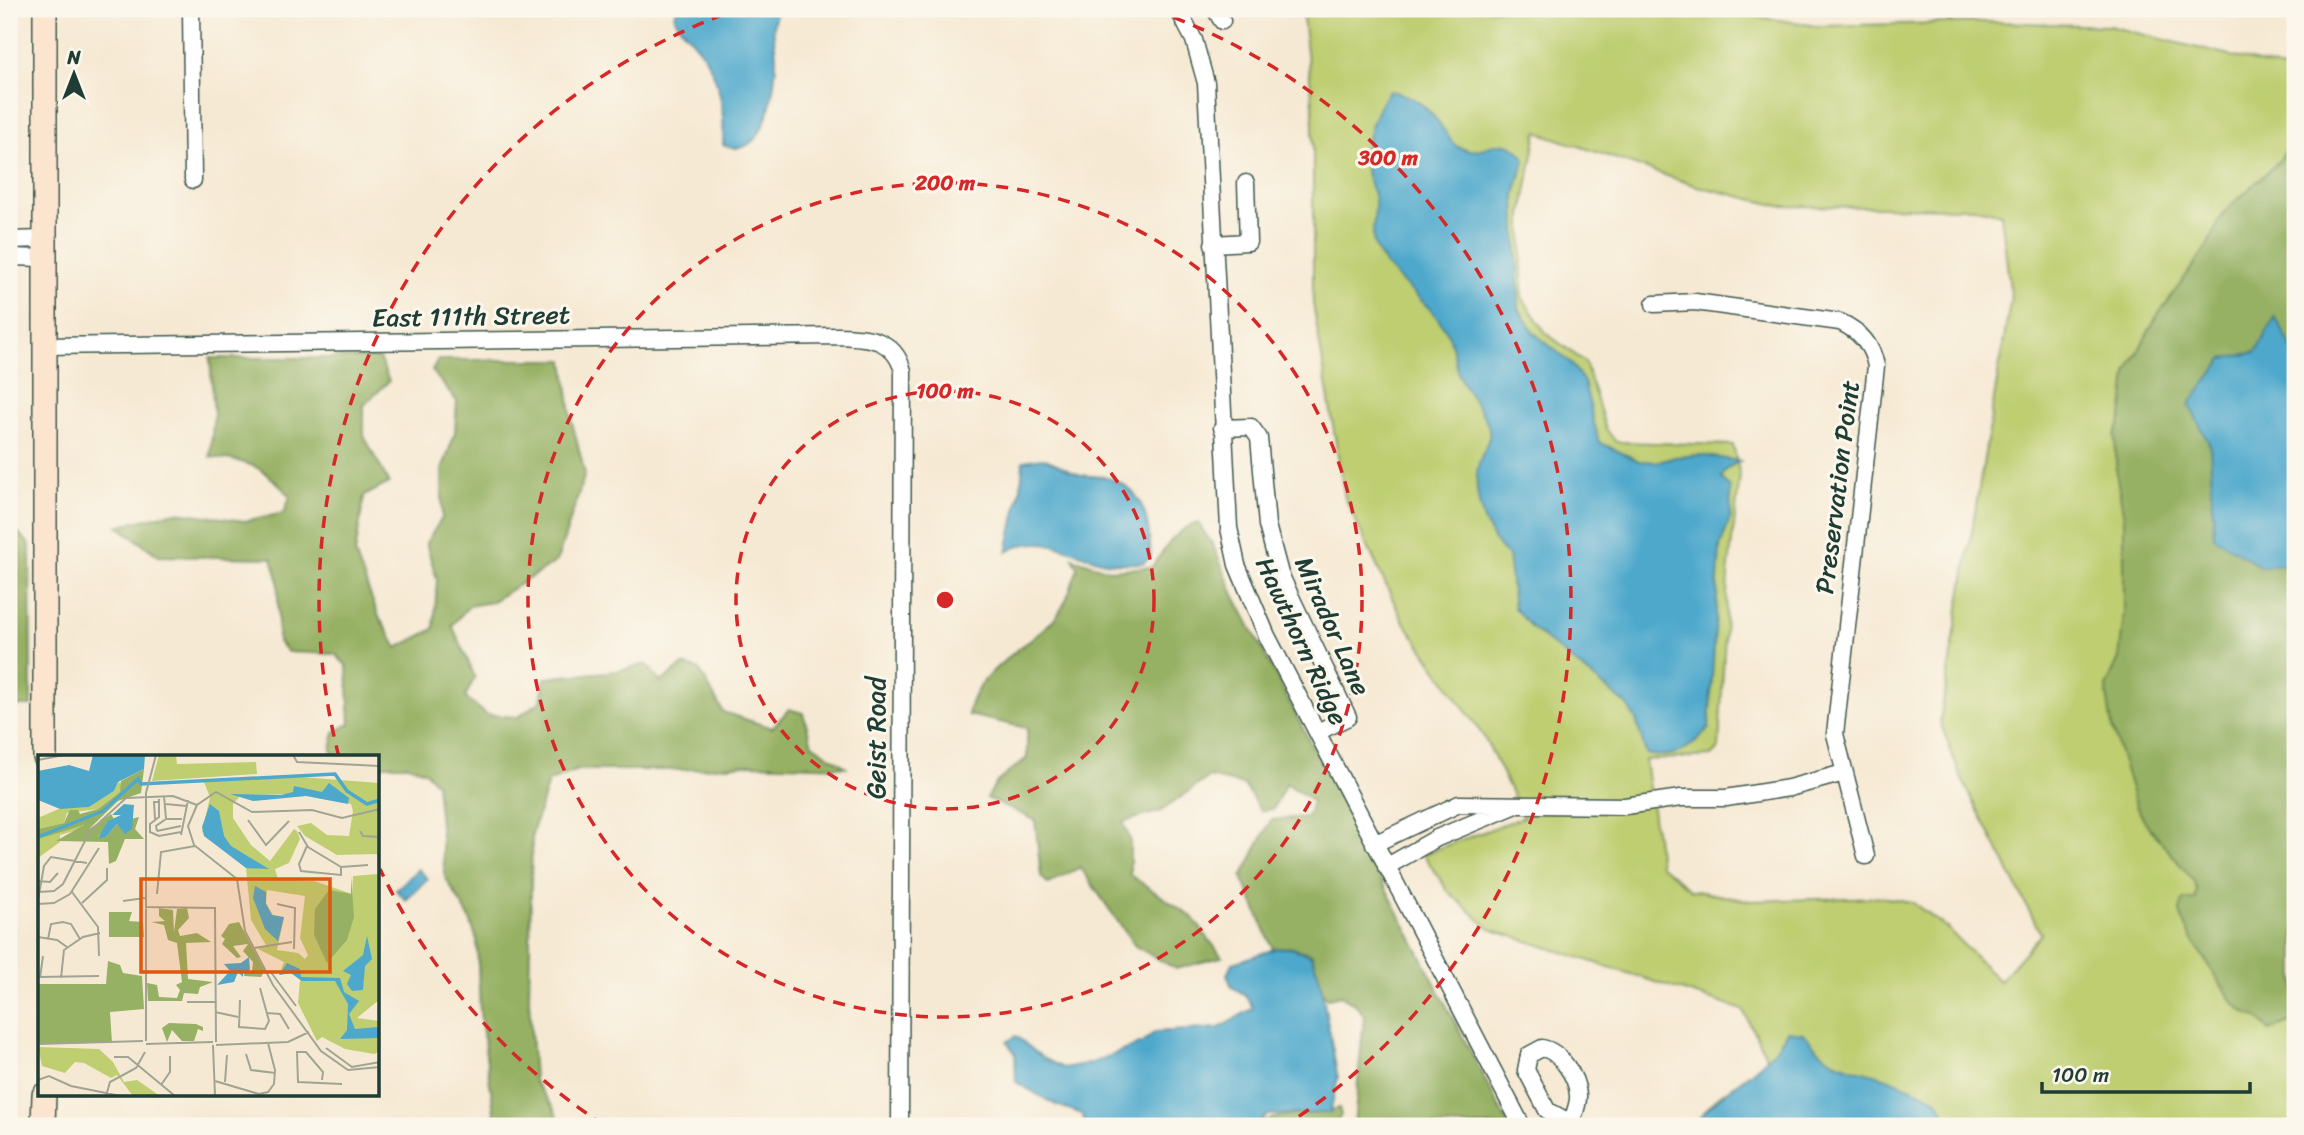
<svg xmlns="http://www.w3.org/2000/svg" width="2304" height="1135" font-family="Sriracha,sans-serif">
	<style>
		.green { fill: #bece71; stroke: #6e8652; stroke-width: 2; fill-rule: evenodd }
		.forest { fill: #96b163; stroke: #5a774c; stroke-width: 2 }
		.water { fill: #4ea8cc; stroke: #367280; stroke-width: 2 }
		.lines { fill: none; stroke-linecap: round; stroke-linejoin: round }
		.street-casing { stroke: #3f574c; stroke-width: 19 }
		.secondary-casing { stroke: #3f574c; stroke-width: 26 }
		.street { stroke: #fff; stroke-width: 16 }
		.secondary { stroke: #fbe5cf; stroke-width: 23 }
		.ring { fill: none; stroke: #d62828; stroke-width: 3.5; stroke-dasharray: 12 9 }
		.labels { text-anchor: middle; stroke-width: 6; stroke-linejoin: round; paint-order: stroke }
		.street-label { font-size: 26px; fill: #1f3d34; stroke: #fbf7ec }
		.inset-river { fill: none; stroke: #4ea8cc; stroke-width: 3.5 }
		.inset-road { fill: none; stroke: #a0a493; stroke-width: 2 }
		.view { fill: #de580e; fill-opacity: 0.15; stroke: #de580e; stroke-width: 3.5 }
		.inset-edge { fill: none; stroke: #1f3d34; stroke-width: 3.5 }
		.centre { fill: #d62828; stroke: #fbf7ec; stroke-width: 3.5 }
		.ring-label { font-size: 21px; text-anchor: middle; font-weight: bold; fill: #d62828; stroke: #fbf7ec; stroke-width: 6; stroke-linejoin: round; paint-order: stroke }
	</style>
	<rect width="100%" height="100%" fill="#fbf7ec"/>
	<filter id="ink" filterUnits="userSpaceOnUse"><feTurbulence type="fractalNoise" baseFrequency=".0143" numOctaves="2"/><feDisplacementMap in="SourceGraphic" scale="14" xChannelSelector="R" yChannelSelector="G"/><feConvolveMatrix kernelMatrix="1 2 1 2 8 2 1 2 1" color-interpolation-filters="sRGB"/></filter>
	<filter id="wash" filterUnits="userSpaceOnUse"><feTurbulence type="fractalNoise" baseFrequency=".00686" numOctaves="4" result="noise"/><feDisplacementMap in="SourceGraphic" scale="28" xChannelSelector="R" yChannelSelector="G"/><feGaussianBlur stdDeviation="1.57" result="paint"/><feColorMatrix in="noise" values="0 0 0 0 0 0 0 0 0 0 0 0 0 0 0 0 0 1.4 0 .05"/><feComposite in="paint" operator="in"/></filter>
	<g filter="url(#wash)">
		<rect width="100%" height="100%" fill="#f6e9d3"/>
		<!-- green -->
		<path class="green" d="M1302 9H1711L1816 26 1990 22 2109 26 2295 72V1126H1693L1715 1099 1768 1060 1743 1010 1490 929 1448 891 1423 854 1524 817 1484 737 1402 619 1345 498 1313 303V104ZM1537 132 1697 186 1780 206 1977 208 2001 214 2011 297 1940 722 1961 777 2041 934 1999 981 1947 928 1912 902 1881 897 1751 901 1691 890 1660 865 1645 760 1711 756 1719 748 1728 575 1740 476 1733 445 1616 442 1606 429 1585 362 1546 333 1522 297V215Z"/>
		<!-- forest -->
		<path class="forest" d="M2295 135V1021L2269 1031C2257 1010 2254 1021 2240 1009 2228 998 2181 925 2180 911 2180 907 2183 904 2184 900H2195L2197 890 2193 880 2148 826 2137 808 2112 727 2106 687 2119 659 2124 614V517L2117 478 2115 435 2122 418 2127 373 2155 319 2208 245 2223 213 2279 161Z
			M210 358H379L389 381 364 405V436L389 483 364 496 355 554 378 615 397 648 434 629 437 579 426 543 442 518V470L455 433 457 401 432 371 438 360H564L572 422 585 474 557 561 491 602 469 606 452 625 475 677 465 697 487 715 518 717 541 701 545 678 617 671 646 664 661 682 683 665 699 669 723 712 772 728 789 709 803 713 812 744 846 767 747 764 681 770H577L548 782 532 834 529 999 534 1081 553 1107 561 1126H496L480 1012 477 940 469 917 445 877 436 783 425 771 408 765H378V757H340L331 751 334 732 350 724 347 666 335 654 288 652 278 642V579L272 558 159 556 118 526 176 512 245 521 284 513 290 497C264 466 250 461 210 457L214 415Z
			M9 523 30 545 31 706H9Z
			M1198 523 1213 545 1234 595 1509 1126H1354L1364 1016 1357 1006 1341 995 1328 998 1323 994 1312 954 1290 947 1273 949 1242 877 1271 820 1307 817 1312 801 1286 783 1273 809 1260 810 1244 785 1209 777 1161 811 1123 822 1130 840V875L1192 917 1222 957 1176 969 1135 946 1080 867 1048 884 1041 876 1035 820 987 798 997 782 1027 758V728L968 715C973 673 1029 646 1055 618 1066 606 1072 583 1078 568L1073 558 1109 570 1152 567C1165 549 1176 528 1198 523Z
			M1339 1108 1341 1115 1335 1126H1257C1274 1111 1314 1118 1339 1108Z"/>
		<!-- water -->
		<path class="water" d="M677 9H779C768 26 777 44 776 63 774 92 766 163 723 145 725 112 720 77 700 50 691 36 680 32 674 15Z
			M1389 91C1415 94 1430 110 1444 130 1448 136 1452 144 1458 147 1484 161 1501 125 1525 158L1515 195 1519 309 1533 332 1571 363 1584 382 1599 442 1639 461 1659 462 1675 457 1699 455 1740 461 1729 467 1721 477 1730 488 1731 516 1720 547 1709 728C1690 749 1675 760 1646 754L1636 720 1627 705 1534 630 1514 608 1508 556C1485 537 1471 493 1479 463 1483 450 1494 437 1487 423 1480 407 1468 394 1460 378 1453 364 1455 346 1447 332 1430 302 1399 285 1380 257 1367 238 1376 222 1375 201 1375 191 1367 182 1366 171 1362 147 1374 110 1389 91Z
			M2275 317 2295 353V564L2261 567 2214 537 2210 445 2189 405 2223 359 2256 352Z
			M1042 458C1056 462 1065 469 1078 474 1086 477 1096 475 1105 477 1146 488 1148 519 1151 556L1143 563C1129 563 1111 565 1098 560 1067 550 1038 532 1007 552L1021 487 1023 461Z
			M418 869 428 879 406 900 396 890Z
			M1277 948H1291L1311 955 1319 975 1338 1078 1330 1113 1267 1115 1255 1126H1086L1082 1114 1054 1104 1016 1082 1015 1053 1007 1042 1016 1036 1043 1058 1063 1068 1092 1063 1142 1043 1155 1032 1219 1028 1253 1008 1245 995 1232 987 1227 974 1233 963Z
			M1787 1031 1804 1033C1825 1063 1845 1066 1878 1075 1898 1081 1919 1091 1938 1100L1946 1116V1126H1693C1719 1088 1765 1073 1787 1031Z"/>
	</g>
	<g filter="url(#ink)">
		<g class="lines">
			<defs>
				<path id="street" d="M191 9 193 180
					M1178 9 1194 40 1206 83 1229 528 1237 565 1267 636 1522 1126
					M1215 9 1222 21
					M9 240 44 239
					M1213 244 1248 242 1246 183
					M9 257 44 258
					M1654 304 1695 302 1840 322C1860 331 1872 345 1876 366L1835 734 1866 856
					M43 346 838 336C868 337 894 338 903 371L900 1126
					M1222 428 1251 427 1259 438 1267 525 1280 574 1348 717 1318 732
					M1374 844 1459 804 1625 806 1681 798H1726L1789 788 1844 773
					M1386 867 1437 838 1514 806
					M1542 1048C1560 1051 1577 1077 1578 1095 1579 1104 1574 1114 1571 1123L1547 1110 1526 1070 1529 1055Z"/>
				<path id="secondary" d="M45 757V9
					M43 1126 44 1095"/>
			</defs>
			<!-- street casing -->
			<use href="#street" class="street-casing"/>
			<!-- secondary casing -->
			<use href="#secondary" class="secondary-casing"/>
			<!-- street -->
			<use href="#street" class="street"/>
			<!-- secondary -->
			<use href="#secondary" class="secondary"/>
		</g>
	</g>
	<!-- distance rings -->
	<g class="ring">
		<circle cx="945" cy="600" r="209"/>
		<circle cx="945" cy="600" r="417"/>
		<path d="M604 1125A626 626 0 0 1 380 869M339 757A626 626 0 0 1 736 10M1154 10A626 626 0 0 1 1286 1125"/>
	</g>
	<g class="labels">
		<!-- street labels -->
		<g class="street-label">
			<text transform="translate(471 316) rotate(-1)" y="9">East 111th Street</text>
			<text transform="translate(1837 487) rotate(-83)" y="9">Preservation Point</text>
			<text transform="translate(1333 626) rotate(66)" y="9">Mirador Lane</text>
			<text transform="translate(1302 641) rotate(65)" y="9">Hawthorn Ridge</text>
			<text transform="translate(876 738) rotate(-90)" y="9">Geist Road</text>
		</g>
	</g>
	<!-- overview -->
	<g transform="translate(38 755)">
		<rect width="341" height="341" fill="#f6e9d3"/>
		<path d="M121 0H138L139 9 218 7 219 19 114 26ZM250 21 341 28V245L319 263 341 266V297L336 299 307 294 284 282 279 286 260 248 262 225 253 218 241 220 246 207 220 194 228 190 213 165 208 113 164 77 172 42 166 27ZM272 39 313 49 315 56 311 81 289 80 273 68 259 71 267 81 299 100 339 99 340 119 315 121 314 139 276 126 240 124 237 114 251 108 262 84 259 76 256 74 232 106 213 90 195 63V49L203 40ZM229 135 267 141 262 183 270 200 267 204 260 198 239 195 246 163 235 160 228 148ZM80 27 85 29 82 37 60 54 29 58 26 68 0 74V63L23 53 51 52 76 36ZM40 68 47 73 22 80V87L0 103V84ZM0 292 61 294 75 307 86 327 99 325 122 341H95L79 320 73 323 46 308 37 307 27 318 4 311Z" fill="#bece71" fill-rule="evenodd"/>
		<path d="M106 14 103 38 80 46 51 74 73 59 76 64 60 82H68L79 69 90 77 93 64 101 62 97 74 106 84H87L78 106 71 109 70 87 18 86 46 70 0 84V74L26 68 32 55H40L42 59 60 54 82 37 83 26ZM313 121 316 162 309 185 289 208 276 180 277 154 291 135 313 139ZM121 153 135 155 136 177 139 154 149 153 151 163 140 175 142 181 159 178 173 187 148 188 150 224 175 227 162 232 160 239 146 238 144 246H110L109 228 119 230 121 242 139 243 142 235 138 230 144 227 139 188 130 185 126 170 113 167 127 166 121 161ZM71 157H94L91 166 105 167 106 182H71ZM201 167 227 216 223 222 206 221 207 215 214 217 215 207 205 196 210 189 195 191 203 202 199 203 184 189 187 184 183 181 191 169ZM70 206 82 210 85 218 104 221 106 254 72 257 74 288H0V229H68ZM131 268 158 269 165 272V276L160 274 156 286H144L134 275 129 287 124 273Z" fill="#96b163"/>
		<path d="M55 0H107L106 14 80 27 76 36 51 52 22 54 0 45V16L31 10 51 16ZM291 28 311 43 310 49 268 41 215 46 192 39 243 40 255 37 256 31 284 37ZM86 49 96 50 94 74 87 79 79 69 68 82 60 83 70 66 83 60H74ZM172 49 181 56 186 81 193 91 231 114 208 113 166 81 164 72ZM217 131 228 137V149L234 160 246 162 240 186 227 174 215 143ZM329 181 334 204 327 211 325 235 314 236 309 229 313 220 305 216 325 200ZM211 202 212 215 205 217V222L200 217 196 227 179 230 192 216 186 209 203 208ZM249 208 262 214 263 222 302 223 306 237 321 246 311 259 317 274 341 272V283L302 284 309 275 310 249 297 226H264L253 218 241 220Z" fill="#4ea8cc"/>
		<path class="inset-river" d="M0 82 65 56 100 24 103 29 297 19 309 36 329 49 342 45"/>
		<path class="inset-road" d="M255 0 259 7 342 11M0 5 26 0M126 41 128 64M121 44V62L112 69V77L121 81 143 77M127 49 149 51M342 54 304 63 274 55 214 57 178 37 159 50 150 71 156 90 199 124 207 176 235 230 283 296 310 315 342 312M117 64 116 47H121M210 65 228 90 251 66M119 76 118 71 128 64H144M119 76 143 71M322 76 325 81 342 82M261 77 270 92 303 112V120L263 116 261 109 269 91M143 80 150 45M303 112 330 110M0 126 12 127 20 118M0 137 16 136 25 129 52 76 88 43 135 41 159 50M34 137 60 172 61 201M119 139 123 97 157 91M0 145 6 111 13 102 49 108M85 146 107 143M44 148 69 125V113M0 149 16 148 32 139 61 93M239 149 257 153 256 194M107 152 177 153 178 287M0 182 19 185 29 192M10 184 13 169 25 167 33 169 42 184M216 193 254 187M232 216 258 251M0 222 61 221M2 223 5 201M23 223 26 195 45 182 62 178M202 245 201 272 227 274 231 266 222 233M149 247H177M177 257 200 262M229 258 242 259 251 274M108 286V38L118 0M0 289 105 286M108 289 175 287M175 290 177 341M178 290 250 287 271 277M288 293 314 312 342 307M208 299 213 315 237 318M76 302H90L137 341M0 325 11 321 33 331 83 341M284 325 285 317 268 297H259L260 327 304 329M177 326 221 339 230 337 236 329 237 315 230 288M187 327 189 300M123 330 132 317V301M68 341 72 327 98 313 107 297"/>
		<path class="view" d="M103 124H292V217H103Z"/>
		<rect width="341" height="341" class="inset-edge"/>
	</g>
	<circle cx="945" cy="600" r="10" class="centre"/>
	<g class="ring-label">
		<text x="1388" y="165">300 m</text>
		<text x="945" y="190">200 m</text>
		<text x="945" y="398">100 m</text>
	</g>
	<!-- margin -->
	<rect width="2304" height="1135" fill="none" stroke="#fbf7ec" stroke-width="35"/>
	<!-- north arrow -->
	<g transform="translate(74 74)" stroke="#fbf7ec" stroke-width="5" paint-order="stroke">
	<path d="M0-5L12 26L0 18L-12 26Z" fill="#1f3d34"/>
	<text y="-10" font-size="19" font-weight="bold" text-anchor="middle" fill="#1f3d34">N</text>
	</g>
	<!-- scale -->
	<path d="M2042 1082v10h208v-10" fill="none" stroke="#1f3d34" stroke-width="3.5"/>
	<text x="2052" y="1082" font-size="21" fill="#1f3d34" stroke="#fbf7ec" stroke-width="5" paint-order="stroke">100 m</text>
</svg>
